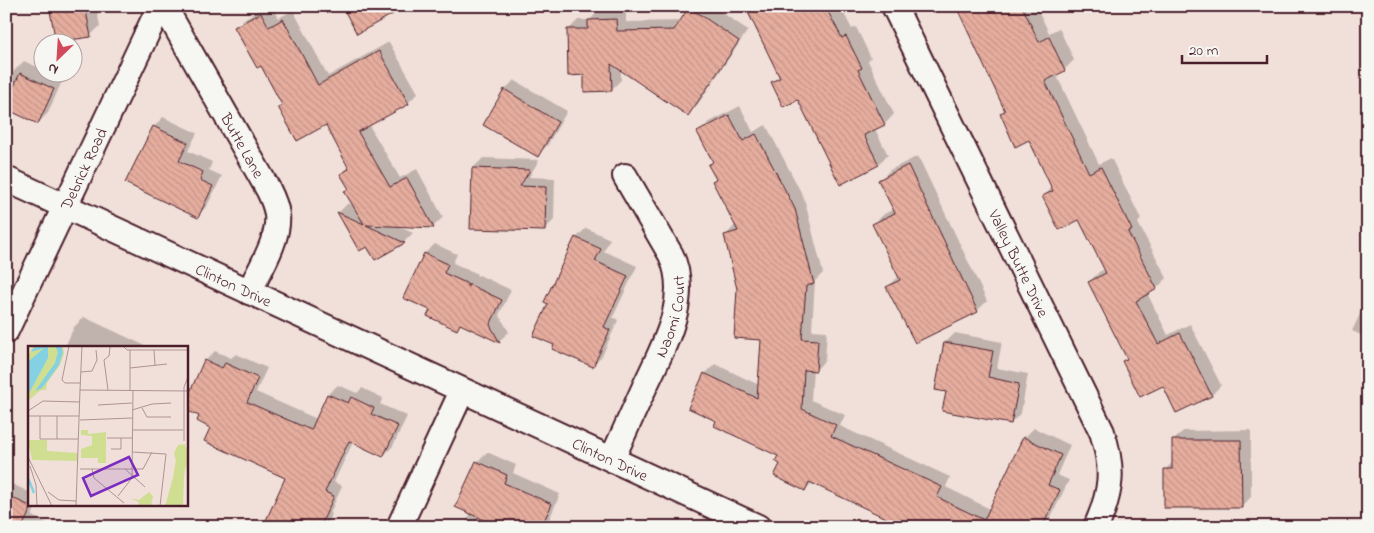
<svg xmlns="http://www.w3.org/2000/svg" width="1374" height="533" font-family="'Indie Flower',sans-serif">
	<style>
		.shadow { fill: #0003 }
		.building { fill: url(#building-back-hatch); stroke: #4a1f2b }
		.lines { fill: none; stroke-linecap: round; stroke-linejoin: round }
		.street-casing { stroke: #4a1f2b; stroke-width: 28 }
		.street { stroke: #f6f6f2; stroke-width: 24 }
		.labels { text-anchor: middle; stroke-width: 4; stroke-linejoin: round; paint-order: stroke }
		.street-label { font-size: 16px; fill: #4a1f2b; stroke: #f6f6f2 }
		.inset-river { fill: none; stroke: #84d1e4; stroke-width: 2.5 }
		.inset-road { fill: none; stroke: #ae9393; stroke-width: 1 }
		.view { fill: #7b2cbf; fill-opacity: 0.15; stroke: #7b2cbf; stroke-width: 2.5 }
		.inset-edge { fill: none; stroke: #4a1f2b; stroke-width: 2.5 }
	</style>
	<defs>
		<pattern id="building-back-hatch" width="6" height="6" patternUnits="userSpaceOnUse" patternTransform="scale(1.25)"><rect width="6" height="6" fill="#e5ad9e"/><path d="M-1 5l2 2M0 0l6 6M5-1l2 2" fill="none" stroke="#c69488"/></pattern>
	</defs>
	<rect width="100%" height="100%" fill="#f1e0d9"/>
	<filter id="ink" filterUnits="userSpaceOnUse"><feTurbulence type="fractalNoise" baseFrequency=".02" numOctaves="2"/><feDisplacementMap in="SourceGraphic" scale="10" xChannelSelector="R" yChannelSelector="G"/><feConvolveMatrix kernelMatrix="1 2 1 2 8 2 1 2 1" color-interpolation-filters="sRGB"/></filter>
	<g filter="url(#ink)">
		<!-- shadow -->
		<path class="shadow" d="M50 6H96L100 26 90 36Z
			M267 6H272L279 18 293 10 328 76 389 42 418 93 408 103 369 125 400 178 417 169 443 217 434 226 395 225 413 233 404 242 368 245 360 250 339 212 348 203 354 206 346 192 350 188 342 174 349 166 326 124 279 107 283 104 262 64 236 27 245 18Z
			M692 6H712L748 30 698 104 688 114 621 68V80L611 90 585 74 568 30 578 20H590L599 10H626V22L681 21Z
			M744 6H840L852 29 856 27 871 58 868 61 894 114 885 124 875 129 888 155 878 164 798 98 772 82 780 75Z
			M956 6H1036L1049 33 1059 28 1074 60 1064 70 1056 74 1099 164 1111 158 1141 219 1138 223 1167 278 1157 288 1147 293 1168 335 1190 324 1221 385 1212 395 1177 412 1164 385 1124 362 1127 358 1089 282 1099 272 1105 269 1079 218 1043 197 1052 188 1029 139 1001 114 1006 109 959 8 957 9Z
			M24 61 42 69V72H50L63 79 48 113 38 123 6 108V90L14 71Z
			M514 80 567 111 547 146 537 155 505 90Z
			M740 106 753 132 766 125 804 198 823 273 815 281 812 330 827 331 825 360 816 370 813 369 811 400 845 415 840 426 950 477 946 487 990 509 1024 438 1034 428 1070 445 1057 475 1069 480 1049 521 1043 527H917L813 482 805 490 781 463 779 455 718 421 705 374 715 364 759 385 762 339 739 289 726 235 736 224 714 181 717 178 710 165 714 161 699 132 708 123Z
			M163 117 197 133 188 151 212 162 209 170 222 176 207 206 197 216 154 127Z
			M918 156 987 301 977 311 888 287 899 276 874 224 884 214 894 209 880 180 890 170Z
			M483 158 539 160 529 177 555 178 554 220 544 230 473 168Z
			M586 228 610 239 604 251 637 266 613 317 618 320 602 356 592 365 556 344 550 303 576 238Z
			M435 244 457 254 453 263 476 273 477 276 479 275 511 290 499 315 509 332 499 341 462 324 457 328 431 310 405 297 425 253Z
			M1368 297V338L1352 331Z
			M84 317 148 347H65L74 327Z
			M955 333 1002 342 997 368 1028 374 1021 413 1011 423 947 391 945 343Z
			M215 351 231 358 236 354 267 368 256 392 317 419 328 394 338 385 357 393 362 388 383 398 380 404 407 416 393 446 383 456 353 442 334 482 342 486 330 513 332 514 326 527H265L287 478 212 427 201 415 205 361Z
			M1251 430V497L1241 507 1165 470 1173 462V441L1183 431Z
			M487 452 516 465 513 473 560 494 546 527H464L471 512 477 462Z
			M12 484 29 492V504H37L32 516 55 527H6V490Z
			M1175 521 1187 527H1169Z"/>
		<!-- building -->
		<path class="building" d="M49 6H85L91 37 56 42Z
			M342 6H407L357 34Z
			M745 6H825L842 38 846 36 862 68 858 70 885 125 864 135 879 165 840 185 798 100 783 107 771 82 780 78Z
			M956 6H1022L1039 42 1049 37 1065 71 1045 81 1089 173 1101 167 1132 230 1128 232 1157 289 1136 301 1158 344 1180 333 1212 396 1176 413 1163 386 1140 397 1122 361 1127 359 1088 282 1106 273 1079 220 1059 230 1042 196 1053 191 1029 140 1015 147 1000 113 1005 111Z
			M689 7 739 41 688 116 611 64 612 91 584 92V75L568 76 567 29H588V20L616 19 617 31 674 30Z
			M261 13 269 27 283 19 318 85 379 51 409 104 358 132 390 187 407 178 434 228 366 225 405 243 375 260 367 247 359 251 337 212 364 224 344 191 349 189 340 174 349 169 326 125 297 141 278 107 282 105 261 66 257 68 234 27Z
			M20 73 54 89 38 124 6 109V103Z
			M504 89 558 122 538 157 483 125Z
			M729 115 743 141 756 134 795 209 814 284 806 286 802 339 818 340 816 371 804 370 802 409 836 425 831 436 942 487 937 497 984 520 1023 437 1061 455 1048 485 1060 490 1042 527H905L809 482 805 491 774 476 780 464 775 461 778 456 714 426 716 421 688 408 704 373 757 398 761 340 734 338 737 289 724 235 738 231 712 181 716 179 708 165 713 162 697 132Z
			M153 126 188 143 179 161 203 172 200 180 213 186 198 218 125 183Z
			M908 165 978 312 915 343 886 287 900 280 872 224 895 213 878 180Z
			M472 168 530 170 520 186 546 187 545 231 470 229Z
			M575 237 601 249 595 261 628 276 604 327 610 330 593 367 552 349 554 345 533 336 548 304 544 302Z
			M424 253 448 264 444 273 466 283 468 287V284L502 300 490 325 500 343 460 324 457 330 427 316 430 310 403 298Z
			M944 342 993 351 988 377 1019 384 1011 424 942 411 946 392 935 390Z
			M204 360 222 368 225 363 258 378 247 402 311 430 327 394 348 403 351 397 374 408 371 414 398 426 383 457 349 441 325 492 334 496 320 527H263L285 478 204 441 210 428 197 421 199 416 186 410V401Z
			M1172 440H1241L1242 508H1164V469H1172Z
			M476 461 507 475 504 483 552 504 541 527H500L455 507Z
			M6 495 32 507 22 527H6Z"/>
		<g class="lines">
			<defs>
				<g id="street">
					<path id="s1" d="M164 6 268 189C272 197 276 205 277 215 280 238 259 271 249 292"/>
					<path id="s2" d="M894 6 1102 432C1114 469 1112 491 1096 527"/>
					<path id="s3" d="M6 179 758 527"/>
					<path id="s4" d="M6 331 160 6"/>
					<path id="s5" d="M612 459C623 435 634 410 645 386 664 345 691 299 671 255L625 176"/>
					<path d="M399 527 462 391"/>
				</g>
			</defs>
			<!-- street casing -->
			<use href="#street" class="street-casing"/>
			<!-- street -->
			<use href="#street" class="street"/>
		</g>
	</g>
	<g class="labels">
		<!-- street labels -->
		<g class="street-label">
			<text dy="6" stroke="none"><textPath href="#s1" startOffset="160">Butte Lane</textPath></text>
			<text dy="6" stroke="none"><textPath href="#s4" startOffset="180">Debrick Road</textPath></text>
			<text dy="6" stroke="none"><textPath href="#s2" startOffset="286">Valley Butte Drive</textPath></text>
			<text dy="6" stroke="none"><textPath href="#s3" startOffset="251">Clinton Drive</textPath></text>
			<text dy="6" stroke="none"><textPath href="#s5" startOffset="155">Naomi Court</textPath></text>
			<text dy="6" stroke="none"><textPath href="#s3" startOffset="666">Clinton Drive</textPath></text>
		</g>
	</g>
	<!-- overview -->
	<g transform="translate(28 346)">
		<rect width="160" height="160" fill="#f1e0d9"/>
		<path d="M53 84H60V88L78 86V117H70V112H53V103L64 99V90L53 89ZM0 94H19V105L50 107V115L4 114Z" fill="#d0de92"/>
		<path d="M157 98 160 107 158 126 156 114 148 115 146 107 150 99ZM121 146 125 150 123 160H110L111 156 102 152 111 154Z" fill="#d0de92"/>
		<path d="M148 113H158L156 132H145Z" fill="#d0de92"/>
		<path d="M4 0H35L36 8 32 19 19 37 18 44H13L0 55V13ZM145 132H156L155 160H137Z" fill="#d0de92"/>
		<path d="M7 0H20V12L0 49 1 15 16 2 3 6ZM27 0H33L35 6 31 19 14 42 7 45 27 17 30 6Z" fill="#84d1e4"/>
		<path class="inset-river" d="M0 132 6 147"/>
		<path class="inset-road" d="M41 0 34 34 37 37H52M95 0 99 4H160M126 4 127 19M102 22 139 18M53 26 64 25 69 14 68 4M52 44 54 0M80 44 76 14 81 10 82 1M102 45V4M70 59 104 57M114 62 119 71H143M104 64 124 58 143 57M0 65 15 55 52 56M0 70H51M12 70V93H50M52 74 104 72M104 84H155M79 92H104M29 93V70M156 95V41L160 31M83 103H93V92M104 106 138 108 132 160M0 111 24 160M2 120 8 139 9 160M52 123H115L124 106M64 123 66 132 96 157M97 123 117 141M20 146 31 154 48 155M90 150 104 132 105 45M48 160 52 44 160 45"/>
		<path class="view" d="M101 111 110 129 63 150 55 132Z"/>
		<rect width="160" height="160" class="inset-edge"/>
	</g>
	<!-- margin -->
	<rect width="1374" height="533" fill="none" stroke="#f6f6f2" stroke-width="25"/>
	<rect x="12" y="12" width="1349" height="508" fill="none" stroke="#4a1f2b" stroke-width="2" filter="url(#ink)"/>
	<!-- north arrow -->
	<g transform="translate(58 58) rotate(205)"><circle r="24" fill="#f6f6f2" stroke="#b1a0a2"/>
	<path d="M0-4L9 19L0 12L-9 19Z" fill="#d1495b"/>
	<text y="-8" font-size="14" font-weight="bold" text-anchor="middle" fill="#4a1f2b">N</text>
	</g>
	<!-- scale -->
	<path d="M1182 55v8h85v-8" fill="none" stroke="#4a1f2b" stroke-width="2.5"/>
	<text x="1189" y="55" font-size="15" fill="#4a1f2b" stroke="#f6f6f2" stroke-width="4" paint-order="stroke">20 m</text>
</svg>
